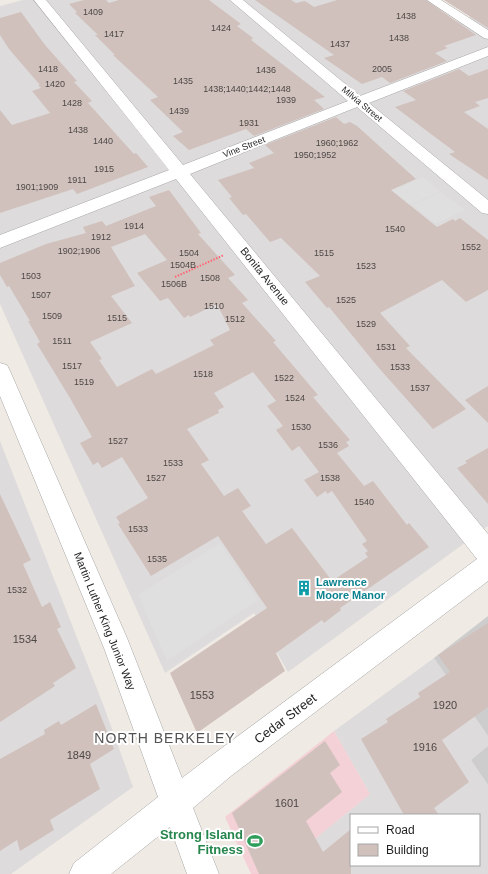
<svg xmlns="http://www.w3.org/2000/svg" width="488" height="874" font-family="Helvetica,sans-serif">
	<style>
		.residential { fill: #dddbdc; fill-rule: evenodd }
		.commercial { fill: #f3d1d6 }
		.religious { fill: #cdcdcd }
		.parking { fill: #dfdfdf }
		.building { fill: #d1c1bc; fill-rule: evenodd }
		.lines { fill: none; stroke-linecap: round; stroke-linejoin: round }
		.minor-casing { stroke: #a6a6a6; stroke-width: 1 }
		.path { stroke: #ff6675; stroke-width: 2; stroke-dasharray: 1.5 1.5; stroke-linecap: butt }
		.minor { fill: #fff; fill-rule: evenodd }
		.labels { text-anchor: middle; stroke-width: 4; stroke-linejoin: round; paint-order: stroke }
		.number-label { font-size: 9px; fill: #4c4846 }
		.far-street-label { font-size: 9px; fill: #1f1f1f; stroke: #fff }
		.street-label { font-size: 11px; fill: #1f1f1f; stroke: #fff }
		.culture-label { font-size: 11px; font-weight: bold; fill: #0d838f; stroke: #fff; text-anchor: start }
		.near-number-label { font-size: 11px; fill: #4c4846 }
		.near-street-label { font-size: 13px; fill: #1f1f1f; stroke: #fff }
		.near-leisure-label { font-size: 13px; font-weight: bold; fill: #27864d; stroke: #fff; text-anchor: end }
		.near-neighbourhood-label { font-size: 14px; letter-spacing: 1px; fill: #525252; stroke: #fff }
	</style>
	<rect width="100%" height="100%" fill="#f0eae4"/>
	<!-- residential -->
	<path class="residential" d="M23 0H416L452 23 488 10V526L288 672 254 613 165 673 0 304V6Z
		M0 441 103 704 133 787 11 874H0Z
		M434 658 488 736V746L471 760 488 785V874H272L370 794 334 731ZM351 815H479V865H351Z"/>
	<!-- commercial -->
	<path class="commercial" d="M334 731 370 794 272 874H251L225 817Z"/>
	<!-- religious -->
	<path class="religious" d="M488 616V736L434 658Z
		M488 746V785L471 760Z"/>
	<!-- parking -->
	<path class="parking" d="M423 177 441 191 392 213 389 192Z
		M441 192 465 210 436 224 412 205Z
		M220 543 258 600 167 661 138 595Z"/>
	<!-- building -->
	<path class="building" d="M84 0H106L109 3 119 0H209L241 24 237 26 253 38 251 40 325 97 314 100 324 109 254 136 246 129 189 150 173 136 183 132 150 100 158 97 113 55H115L95 35H98L75 13 77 12 69 4Z
		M255 0H291L296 3 305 1 314 7 337 0H426L476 35 444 46 448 48 435 53 447 61 390 83 382 77 362 84 324 58 334 55Z
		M444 0H488V28Z
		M21 12 45 45 77 81 74 82 92 101 88 103 134 154 136 153 148 167 77 194 73 189 0 213V110L12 125 50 113 32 91 41 88 38 85H40L9 49 0 35V18Z
		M459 69 469 76 488 69V98L475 102 480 106 464 112 488 129V180L449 154 455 152 395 107 416 100 403 91Z
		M336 117 344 124 350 122 357 126 416 179 391 190 437 227 453 219 455 221 460 218 488 240V290L466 302 442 280 380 313 410 346 406 348 466 409 433 429 378 367 329 307 327 308 305 282 320 276 281 238 270 242 246 214 243 215 229 198 232 197 218 180 254 168 249 163 274 153 265 145Z
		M169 190 201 233 198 234 235 275 228 278 248 300 242 303 276 341 273 342 318 395 313 397 350 440 346 442 349 446 337 453 364 486 373 481 407 525 409 523 429 547 340 608 341 610 324 623 322 620 276 653 285 671 197 733 170 673 267 608 218 536 151 576 118 524 120 523 116 517 148 498 122 457 102 468 98 462 93 465 80 443 92 437 70 398 37 344 40 342 28 321H30L9 286 7 287 0 275V263L46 244 86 233 83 227 102 221 106 226 156 206 149 197ZM145 234 167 260 137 273 160 301 168 298 184 318 189 315 190 317 217 304 230 330 210 340 214 345 156 374 152 369 117 387 99 360 102 359 90 342 132 323 111 296 135 286 111 247ZM253 372 276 401 267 406 283 426 276 430 292 451 299 446 319 472 304 480 317 497 326 491 327 494 332 491 367 541 362 544 368 551 365 553 368 557 332 581 292 528 266 544 242 511 251 506 238 488 224 496 201 464 209 460 187 429 219 413 218 410 224 407 214 393Z
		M488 386V423L465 400Z
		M488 448V504L457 468 467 463 465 461Z
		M0 494 31 560 23 564 42 607 50 602 61 627 57 629 76 668 53 683 55 686 0 722Z
		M488 623V707L442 740 469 782 434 808 439 815H404L361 739 388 722 386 719 420 697 418 693 450 672 438 655Z
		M96 704 114 749 90 764 100 789 50 820 54 830 20 851 17 840 0 851V759L45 734 44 730 59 721 61 725Z
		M325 741 340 765 330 773 342 792 306 821 323 852 351 829V874H259L232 813Z"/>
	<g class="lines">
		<defs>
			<path id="minor" d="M34 0H46L183 165 348 101 230 0H243L360 96 488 47V56L369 103 488 200V214L482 213 357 107 190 174 488 534V581L231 776 193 808 219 874H187L170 827 111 874H69L74 863 158 797 104 648 0 396V363L7 365 10 371 127 638 182 778 211 756 477 559 176 179 0 248V235L169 170Z
				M427 0H441L488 30V39L484 38Z"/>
		</defs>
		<!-- minor casing -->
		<use href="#minor" class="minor-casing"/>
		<!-- path -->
		<path class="path" d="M175 277 224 255"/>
		<!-- minor -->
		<use href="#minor" class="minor"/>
	</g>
	<!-- icons -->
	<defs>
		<symbol id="building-bare" viewBox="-9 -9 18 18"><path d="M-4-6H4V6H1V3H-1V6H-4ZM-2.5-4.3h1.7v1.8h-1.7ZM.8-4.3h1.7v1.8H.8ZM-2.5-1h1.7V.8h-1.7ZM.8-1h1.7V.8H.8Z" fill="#0f9aa8" stroke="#fff" stroke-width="2.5" paint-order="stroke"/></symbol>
		<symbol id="stadium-bare" viewBox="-9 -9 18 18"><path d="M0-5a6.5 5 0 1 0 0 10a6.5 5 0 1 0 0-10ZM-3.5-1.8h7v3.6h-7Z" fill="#2e9e5b" stroke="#fff" stroke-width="2.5" paint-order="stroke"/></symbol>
	</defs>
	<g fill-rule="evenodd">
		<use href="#building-bare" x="293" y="577" width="22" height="22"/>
		<use href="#stadium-bare" x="244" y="830" width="22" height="22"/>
	</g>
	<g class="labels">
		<!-- number labels -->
		<g class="number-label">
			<text x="93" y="15">1409</text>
			<text x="406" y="19">1438</text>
			<text x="221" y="31">1424</text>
			<text x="114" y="37">1417</text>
			<text x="399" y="41">1438</text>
			<text x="340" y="47">1437</text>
			<text x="48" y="72">1418</text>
			<text x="382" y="72">2005</text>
			<text x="266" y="73">1436</text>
			<text x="183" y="84">1435</text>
			<text x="55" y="87">1420</text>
			<text x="247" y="92">1438;1440;1442;1448</text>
			<text x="286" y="103">1939</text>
			<text x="72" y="106">1428</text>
			<text x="179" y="114">1439</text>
			<text x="249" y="126">1931</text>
			<text x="78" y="133">1438</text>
			<text x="103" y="144">1440</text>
			<text x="337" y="146">1960;1962</text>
			<text x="315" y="158">1950;1952</text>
			<text x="104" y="172">1915</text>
			<text x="77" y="183">1911</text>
			<text x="37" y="190">1901;1909</text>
			<text x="134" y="229">1914</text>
			<text x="395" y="232">1540</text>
			<text x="101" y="240">1912</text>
			<text x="471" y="250">1552</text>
			<text x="79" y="254">1902;1906</text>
			<text x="189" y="256">1504</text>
			<text x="324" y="256">1515</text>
			<text x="183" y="268">1504B</text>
			<text x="366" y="269">1523</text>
			<text x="31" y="279">1503</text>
			<text x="210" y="281">1508</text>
			<text x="174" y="287">1506B</text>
			<text x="41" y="298">1507</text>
			<text x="346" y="303">1525</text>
			<text x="214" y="309">1510</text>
			<text x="52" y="319">1509</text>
			<text x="117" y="321">1515</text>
			<text x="235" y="322">1512</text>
			<text x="366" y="327">1529</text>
			<text x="62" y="344">1511</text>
			<text x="386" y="350">1531</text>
			<text x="72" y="369">1517</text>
			<text x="400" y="370">1533</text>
			<text x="203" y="377">1518</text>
			<text x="284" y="381">1522</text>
			<text x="84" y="385">1519</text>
			<text x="420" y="391">1537</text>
			<text x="295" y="401">1524</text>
			<text x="301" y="430">1530</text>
			<text x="118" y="444">1527</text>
			<text x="328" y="448">1536</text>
			<text x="173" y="466">1533</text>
			<text x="156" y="481">1527</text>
			<text x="330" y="481">1538</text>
			<text x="364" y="505">1540</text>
			<text x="138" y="532">1533</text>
			<text x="157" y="562">1535</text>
			<text x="17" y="593">1532</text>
		</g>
		<!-- far-street labels -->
		<g class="far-street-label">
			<text transform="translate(362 104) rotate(40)" y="3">Milvia Street</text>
			<text transform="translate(244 147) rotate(-21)" y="3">Vine Street</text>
		</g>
		<!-- street labels -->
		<g class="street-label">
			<text transform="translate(265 276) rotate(51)" y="4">Bonita Avenue</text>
			<text transform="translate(105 621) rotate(68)" y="4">Martin Luther King Junior Way</text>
		</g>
		<!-- culture labels -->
		<g class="culture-label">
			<text x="316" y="586">Lawrence<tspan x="316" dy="13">Moore Manor</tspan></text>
		</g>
		<!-- near-number labels -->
		<g class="near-number-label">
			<text x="25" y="643">1534</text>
			<text x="202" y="699">1553</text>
			<text x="445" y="709">1920</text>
			<text x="425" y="751">1916</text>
			<text x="79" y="759">1849</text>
			<text x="287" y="807">1601</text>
		</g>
		<!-- near-street labels -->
		<g class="near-street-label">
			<text transform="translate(285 718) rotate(-37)" y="5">Cedar Street</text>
		</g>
		<!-- near-leisure labels -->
		<g class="near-leisure-label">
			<text x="243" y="839">Strong Island<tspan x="243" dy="15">Fitness</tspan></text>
		</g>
		<!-- near-neighbourhood labels -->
		<g class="near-neighbourhood-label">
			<text x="165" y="743">NORTH BERKELEY</text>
		</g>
	</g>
	<!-- legend -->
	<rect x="350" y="814" width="130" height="52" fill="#ffffff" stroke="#a5a5a5"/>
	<rect x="358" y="827" width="20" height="6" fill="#ffffff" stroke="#a5a5a5"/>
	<text x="386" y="834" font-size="12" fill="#1f1f1f">Road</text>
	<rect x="358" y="844" width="20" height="12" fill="#d1c1bc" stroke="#a5a5a5"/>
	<text x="386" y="854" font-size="12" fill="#1f1f1f">Building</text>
</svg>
